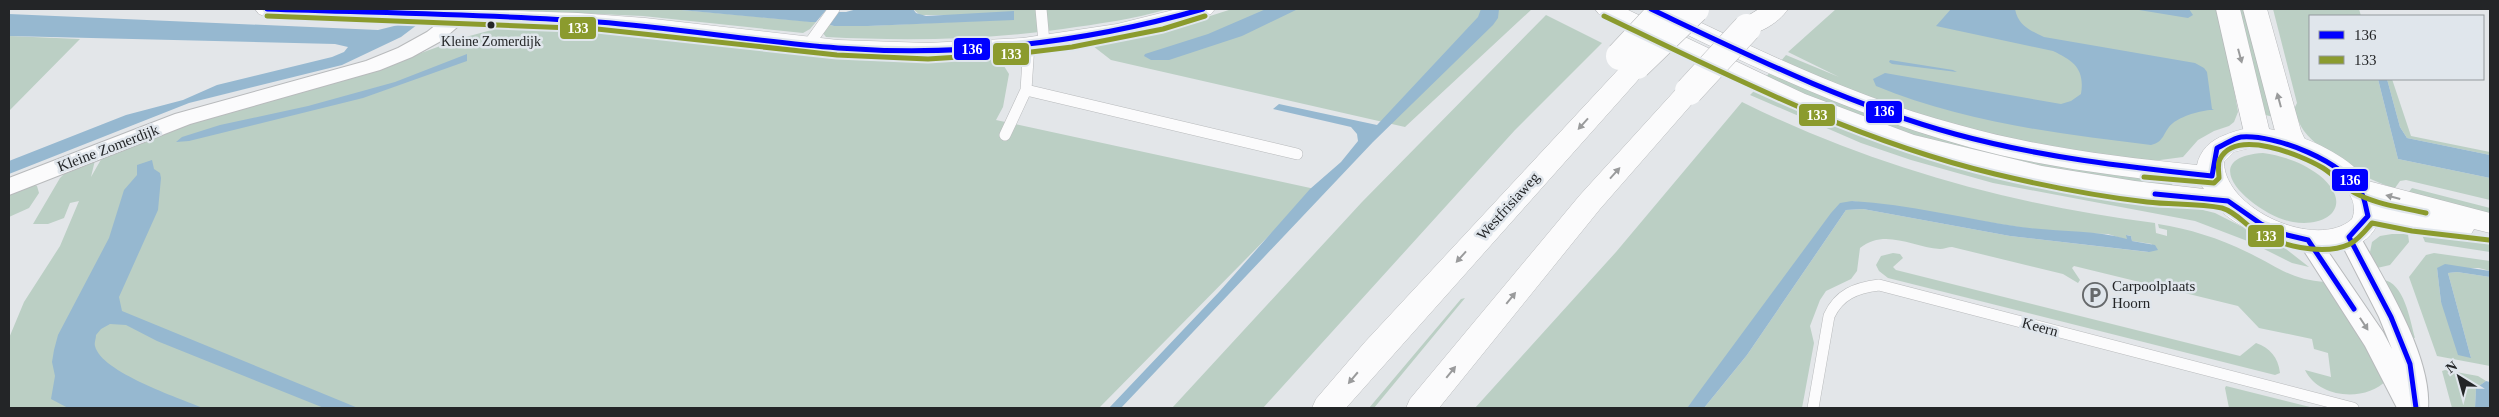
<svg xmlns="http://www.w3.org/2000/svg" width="2499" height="417" font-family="Georgia,serif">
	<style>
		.green { fill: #bbcfc4 }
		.water { fill: #96b8d0 }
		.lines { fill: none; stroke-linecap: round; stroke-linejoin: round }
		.service-casing { stroke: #b8babc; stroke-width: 12 }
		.minor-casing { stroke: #b8babc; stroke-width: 2 }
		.tertiary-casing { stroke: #b8babc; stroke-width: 1 }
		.trunk-casing { stroke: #b8babc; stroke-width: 1 }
		.service { stroke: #fbfbfc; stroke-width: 11 }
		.minor { fill: #fbfbfc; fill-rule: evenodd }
		.tertiary { fill: #fbfbfc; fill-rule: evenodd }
		.trunk { fill: #fbfbfc; fill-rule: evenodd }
		.trunk-bridge-casing { stroke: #b8babc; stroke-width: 29; stroke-linecap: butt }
		.trunk-bridge { stroke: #fbfbfc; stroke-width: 28 }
		.bus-1-casing { stroke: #e0e6ec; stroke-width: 9 }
		.bus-2-casing { stroke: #e0e6ec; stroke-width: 9 }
		.bus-1 { stroke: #00f; stroke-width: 5 }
		.bus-2 { stroke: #8b9b2e; stroke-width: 5 }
		.oneway { fill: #9a9b9c }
		.bus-dot { fill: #232527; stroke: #e0e6ec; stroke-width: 2 }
		.labels { text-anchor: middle; stroke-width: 5; stroke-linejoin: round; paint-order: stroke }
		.bus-label { font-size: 14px; fill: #232527; stroke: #e0e6ec }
		.street-label { font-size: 15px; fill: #232527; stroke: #e0e6ec }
		.poi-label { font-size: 15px; fill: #232527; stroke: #e0e6ec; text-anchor: start }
		.line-badge { stroke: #e0e6ec; stroke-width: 2 }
		.badge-label { font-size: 14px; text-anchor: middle; font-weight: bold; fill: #fff }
	</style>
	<rect width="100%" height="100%" fill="#e3e6e9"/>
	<!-- green -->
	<path class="green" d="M488 9H670L816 22 810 29 803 33 643 16Z
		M913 9H1168C1134 19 1098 24 1063 29 984 40 906 41 826 37L822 32 826 24 834 26H868L1014 19 961 15H920Z
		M1232 9H1532L1405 127 1111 60 1093 46 1160 32Z
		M1836 9H2220L2238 112 2234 122 2229 126 2214 131 2198 140 2183 157 2145 162 2068 153 1916 116 1780 62 1786 55 1839 77 1788 52Z
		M2235 9H2247L2274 117 2261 114Z
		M2273 9H2359L2361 16H2310V79H2378L2398 159 2490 178V200L2406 180 2400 181 2395 188C2367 181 2321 153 2304 131 2299 124 2297 117 2294 109L2297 103Z
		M1546 15 1602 43 1515 130 1263 408H1172L1362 202Z
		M499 28 642 34 877 61 991 59 1004 66 1009 74 1003 107 996 120 1315 189 1099 408H9V338L24 302 60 246 79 201 70 203 64 218 48 224H33L60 178 72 166 96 156 91 177 103 156 211 116 383 67 462 38Z
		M9 36 80 39 9 111Z
		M1772 70 1853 105 2169 178 2175 190 2112 183 1905 134 1765 78Z
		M2387 79H2392L2411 136 2490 152V155L2407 138 2400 127Z
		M1758 87 1810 111 2215 213 2286 249 2309 267 2292 263 2250 242 2195 221 1993 183 1911 160 1861 143 1750 95Z
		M1742 102C1871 166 2012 205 2155 223L2156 233 2167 236V230L2159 228 2158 224C2189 229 2219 238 2247 252 2277 266 2290 280 2326 282L2387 380C2366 402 2319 399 2305 370L2331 377 2328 353 2314 349 2312 339 2259 328 2238 306 2074 266 2072 268 2080 280 2078 283 2063 274 1952 247C1948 247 1944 249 1940 249 1912 247 1885 228 1860 248L1857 271 1851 279 1826 291 1820 300 1810 326 1814 343 1802 408H1704L1747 355 1846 210 1863 209 2010 236 2148 252 2152 244 2132 241 2131 236 2127 235V240L2108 234 2072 233 2025 228 1852 201 1687 408H1475L1616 252Z
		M2263 153C2283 156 2302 162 2319 175 2354 203 2331 228 2293 222 2256 216 2190 158 2263 153Z
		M31 183 37 186 39 193 29 208 9 217V191Z
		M2412 188 2490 208V215L2408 193Z
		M2392 234H2408L2409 242 2390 265 2377 268 2370 252 2372 242 2380 236Z
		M2422 235 2490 244V252L2425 242Z
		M1893 253 1900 254 1903 258 1893 267 1896 270 2240 356 2256 343C2270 348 2278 357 2280 373L2275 375 1888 278 1879 271 1876 265 1881 256Z
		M2434 253 2490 261V271L2479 268H2437L2441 302 2471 358 2448 273 2457 272 2490 277V366L2437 356 2409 277 2426 255Z
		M2383 280C2404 282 2410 320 2415 338L2411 337Z
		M1465 298 1374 408H1369L1461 299Z
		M2445 370 2478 376 2486 381 2476 388 2475 408H2452L2442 371Z
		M2226 386 2314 408H2229L2225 388Z"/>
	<!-- water -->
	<path class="water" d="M417 9H438L401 37 342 65 189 103 9 174V161L126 115 183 100 217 85 332 57 344 52 348 47 335 44 9 36V14L378 30 402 24Z
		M670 9H827L816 22H810Z
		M857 9H913L916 13 926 16 1014 11V20L868 26H834L826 24 835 12H846Z
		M1266 9H1298L1242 36 1169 60H1151L1144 56 1145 54 1208 34Z
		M1481 9H1499L1498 18 1493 25 1373 142 1121 408H1109L1219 292 1310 189 1341 162 1358 141 1357 134 1351 127 1273 109 1279 104 1377 125 1478 17Z
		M1951 9H2015C2018 25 2029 30 2044 37L2195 63 2204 68 2207 72 2212 109 2214 110C2204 109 2181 116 2173 123 2163 131 2165 142 2151 145 2059 134 1963 122 1876 86L1873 79 1885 73 2061 104 2071 101 2081 94C2085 69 2074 61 2053 51L1936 26Z
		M2133 9H2189L2193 15 2188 18Z
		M467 54V61L363 98 189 141 176 142 182 137 220 125 308 106 395 82Z
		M1890 60 1953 70 1957 72 1892 64 1889 62Z
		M2378 79H2387L2400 127 2407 138 2490 155V178L2398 159Z
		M152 160 154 169 160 173 161 178 158 210 119 297 122 311 358 408H324L157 341 126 325 110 324 101 329 96 335C96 339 94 343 95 346 101 372 179 398 203 408H68L51 399 55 376 52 362 54 350 58 335 109 238 124 190 137 175V165Z
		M1852 201C1909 204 1965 219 2021 227 2056 232 2094 230 2127 239L2126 235 2131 236 2132 241 2155 245 2158 250 2149 252 2010 236 1863 209 1846 210 1747 355 1704 408H1687L1831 213 1840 203Z
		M2445 264 2490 271V277L2457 272 2448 273 2471 358 2458 355 2441 302 2437 268Z
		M2486 381 2490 382V408H2475L2476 388Z"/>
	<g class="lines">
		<defs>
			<path id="service" d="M1041 9 1044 42
				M809 44 834 9
				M1029 44 1026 90 1297 154
				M1005 135 1026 90
				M1813 408 1829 316C1839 294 1856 288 1879 285L2353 408"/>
			<path id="minor" d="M459 11 466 12 469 17 441 41 412 57 380 70 190 124 9 195V178L175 114 366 61 398 48 427 32 452 12Z
				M2349 228 2357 231C2383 278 2432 355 2428 408H2397L2365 346 2297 240 2300 234 2308 231 2316 234 2383 332 2392 349 2379 317 2338 237 2341 231Z"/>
			<path id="tertiary" d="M255 9H448L578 13 645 18 838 40 928 43 1023 38 1117 24 1177 9H1215L1211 14 1161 29 1070 48 1023 54 928 59 838 56 598 30 267 17 259 14Z
				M1595 9H1626L1805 94 1914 135 2042 166 2135 181 2204 189 2201 185C2134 178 2066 170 2000 155 1878 126 1764 73 1653 18L1649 13 1652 9H1672C1765 53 1859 99 1959 125 2037 147 2117 157 2197 165 2200 150 2211 140 2225 135 2235 131 2248 127 2259 128 2295 130 2346 153 2368 181L2490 213V233L2474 229 2470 236 2460 239 2376 227C2349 276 2251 240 2220 210 2095 198 1971 177 1852 132 1764 100 1682 55 1599 14ZM2258 146C2285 152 2368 179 2352 219 2317 251 2224 209 2224 162L2234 152ZM2380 204 2402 210 2380 207Z"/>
			<path id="trunk" d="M1759 9H1788C1779 23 1755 38 1738 34L1735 28 1738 22Z
				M2216 9H2240L2271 137 2267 144 2258 146 2249 144 2245 137Z
				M2243 9H2267L2301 131 2308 146 2304 153 2295 155 2286 153 2275 131Z
				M1637 57 1646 59 1649 65 1646 71 1346 408H1312L1316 399 1365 342 1628 59Z
				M1689 82 1698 85 1702 91 1698 97 1600 209 1439 408H1406L1410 399 1580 195 1680 85Z"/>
		</defs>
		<!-- service casing -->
		<use href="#service" class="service-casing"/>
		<!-- minor casing -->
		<use href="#minor" class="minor-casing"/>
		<!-- tertiary casing -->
		<use href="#tertiary" class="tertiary-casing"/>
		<!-- trunk casing -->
		<use href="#trunk" class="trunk-casing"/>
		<!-- service -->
		<use href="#service" class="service"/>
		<!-- minor -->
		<use href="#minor" class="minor"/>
		<!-- tertiary -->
		<use href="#tertiary" class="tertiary"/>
		<!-- trunk -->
		<use href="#trunk" class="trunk"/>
		<defs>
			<path id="trunk-bridge" d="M1620 56 1664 9
				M1637 65 1695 9
				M1689 91 1747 28"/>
		</defs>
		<!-- trunk-bridge casing -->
		<use href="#trunk-bridge" class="trunk-bridge-casing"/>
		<!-- trunk-bridge -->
		<use href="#trunk-bridge" class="trunk-bridge"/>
		<defs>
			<path id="bus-1" d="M267 9C377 13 488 14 598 22 678 28 758 42 838 48 962 57 1084 43 1203 9
				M1651 9C1750 56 1849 105 1955 134 2039 157 2126 167 2212 176L2217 148C2224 145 2234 138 2241 137 2275 134 2346 162 2362 194 2365 200 2366 209 2368 216L2349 237 2391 317 2410 364 2416 408
				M2155 194 2228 201 2261 224 2287 235 2308 240 2354 309"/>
			<path id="bus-2" d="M267 16 597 29 837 55 928 59 1023 53 1072 47 1163 29 1205 16
				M1604 16C1731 77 1857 141 1995 174 2045 186 2096 196 2147 202 2172 205 2197 203 2222 208 2235 212 2243 222 2254 230 2278 245 2322 257 2350 244 2359 239 2365 231 2372 223L2412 231 2489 240
				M2144 177 2214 183 2219 178C2219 172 2217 164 2220 159 2236 128 2301 155 2323 168 2336 176 2345 189 2359 195 2380 205 2404 208 2426 213"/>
		</defs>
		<!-- bus-1 casing -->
		<use href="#bus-1" class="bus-1-casing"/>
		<!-- bus-2 casing -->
		<use href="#bus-2" class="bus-2-casing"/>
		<!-- bus-1 -->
		<use href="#bus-1" class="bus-1"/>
		<!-- bus-2 -->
		<use href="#bus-2" class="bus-2"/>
	</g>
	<!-- one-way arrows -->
	<defs><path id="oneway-solid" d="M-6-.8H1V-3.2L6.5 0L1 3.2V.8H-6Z" transform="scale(1.25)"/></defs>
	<g class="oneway">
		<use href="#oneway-solid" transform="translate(2240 56) rotate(75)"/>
		<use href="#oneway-solid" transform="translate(2279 100) rotate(-105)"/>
		<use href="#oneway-solid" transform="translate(1583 124) rotate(132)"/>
		<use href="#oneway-solid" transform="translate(1615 173) rotate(-48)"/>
		<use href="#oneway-solid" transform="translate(2393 197) rotate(-165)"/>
		<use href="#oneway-solid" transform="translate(1461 257) rotate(132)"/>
		<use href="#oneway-solid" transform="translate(1511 298) rotate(-51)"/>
		<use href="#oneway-solid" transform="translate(2364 324) rotate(57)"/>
		<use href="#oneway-solid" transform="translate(1451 372) rotate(-51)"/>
		<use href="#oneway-solid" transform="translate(1353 378) rotate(130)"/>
	</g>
	<!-- icons -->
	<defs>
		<symbol id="parking-ring" viewBox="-11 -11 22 22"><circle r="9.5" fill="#e0e6ec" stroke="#66696b" stroke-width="1.5"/><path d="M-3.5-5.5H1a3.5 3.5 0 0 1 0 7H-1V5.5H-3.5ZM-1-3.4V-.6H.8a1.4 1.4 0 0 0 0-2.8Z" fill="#66696b"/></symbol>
	</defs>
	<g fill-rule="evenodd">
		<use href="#parking-ring" x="2081" y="281" width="28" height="28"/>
	</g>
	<!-- markers -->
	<circle class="bus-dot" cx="491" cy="25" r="4.5"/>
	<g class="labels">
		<!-- bus labels -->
		<g class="bus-label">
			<text x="491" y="46">Kleine Zomerdijk</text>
		</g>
		<!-- street labels -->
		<g class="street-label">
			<text transform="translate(108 148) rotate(-21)" y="5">Kleine Zomerdijk</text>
			<text transform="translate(1508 206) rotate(-48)" y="5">Westfrisiaweg</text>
			<text transform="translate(2040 327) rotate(15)" y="5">Keern</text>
		</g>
		<!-- poi labels -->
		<g class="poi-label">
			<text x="2112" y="291">Carpoolplaats<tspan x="2112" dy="17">Hoorn</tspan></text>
		</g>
	</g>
	<g class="line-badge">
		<rect x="559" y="16" width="38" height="24" rx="5" fill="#8b9b2e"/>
		<rect x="953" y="37" width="38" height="24" rx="5" fill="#00f"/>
		<rect x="992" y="42" width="38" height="24" rx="5" fill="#8b9b2e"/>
		<rect x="1865" y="100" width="38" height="24" rx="5" fill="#00f"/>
		<rect x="1798" y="103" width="38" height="24" rx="5" fill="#8b9b2e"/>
		<rect x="2331" y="168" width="38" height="24" rx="5" fill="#00f"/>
		<rect x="2247" y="224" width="38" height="24" rx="5" fill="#8b9b2e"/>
	</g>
	<g class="badge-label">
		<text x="578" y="33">133</text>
		<text x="972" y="54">136</text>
		<text x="1011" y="59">133</text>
		<text x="1884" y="116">136</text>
		<text x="1817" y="120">133</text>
		<text x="2350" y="185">136</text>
		<text x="2266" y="241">133</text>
	</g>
	<!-- border -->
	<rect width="2499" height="417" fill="none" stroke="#232527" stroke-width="20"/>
	<!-- legend -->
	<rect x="2309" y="15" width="175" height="65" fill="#e0e6ec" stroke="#94999d"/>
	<rect x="2319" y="31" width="25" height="8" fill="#0000ff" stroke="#94999d"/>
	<text x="2354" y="40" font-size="15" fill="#232527">136</text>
	<rect x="2319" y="56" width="25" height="8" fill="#8b9b2e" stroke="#94999d"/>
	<text x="2354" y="65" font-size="15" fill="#232527">133</text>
	<!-- north arrow -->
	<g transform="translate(2459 377) rotate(323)" stroke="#e0e6ec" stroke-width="4" paint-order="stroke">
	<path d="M0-4L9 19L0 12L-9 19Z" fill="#232527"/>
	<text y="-8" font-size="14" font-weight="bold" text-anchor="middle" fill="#232527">N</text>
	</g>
</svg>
